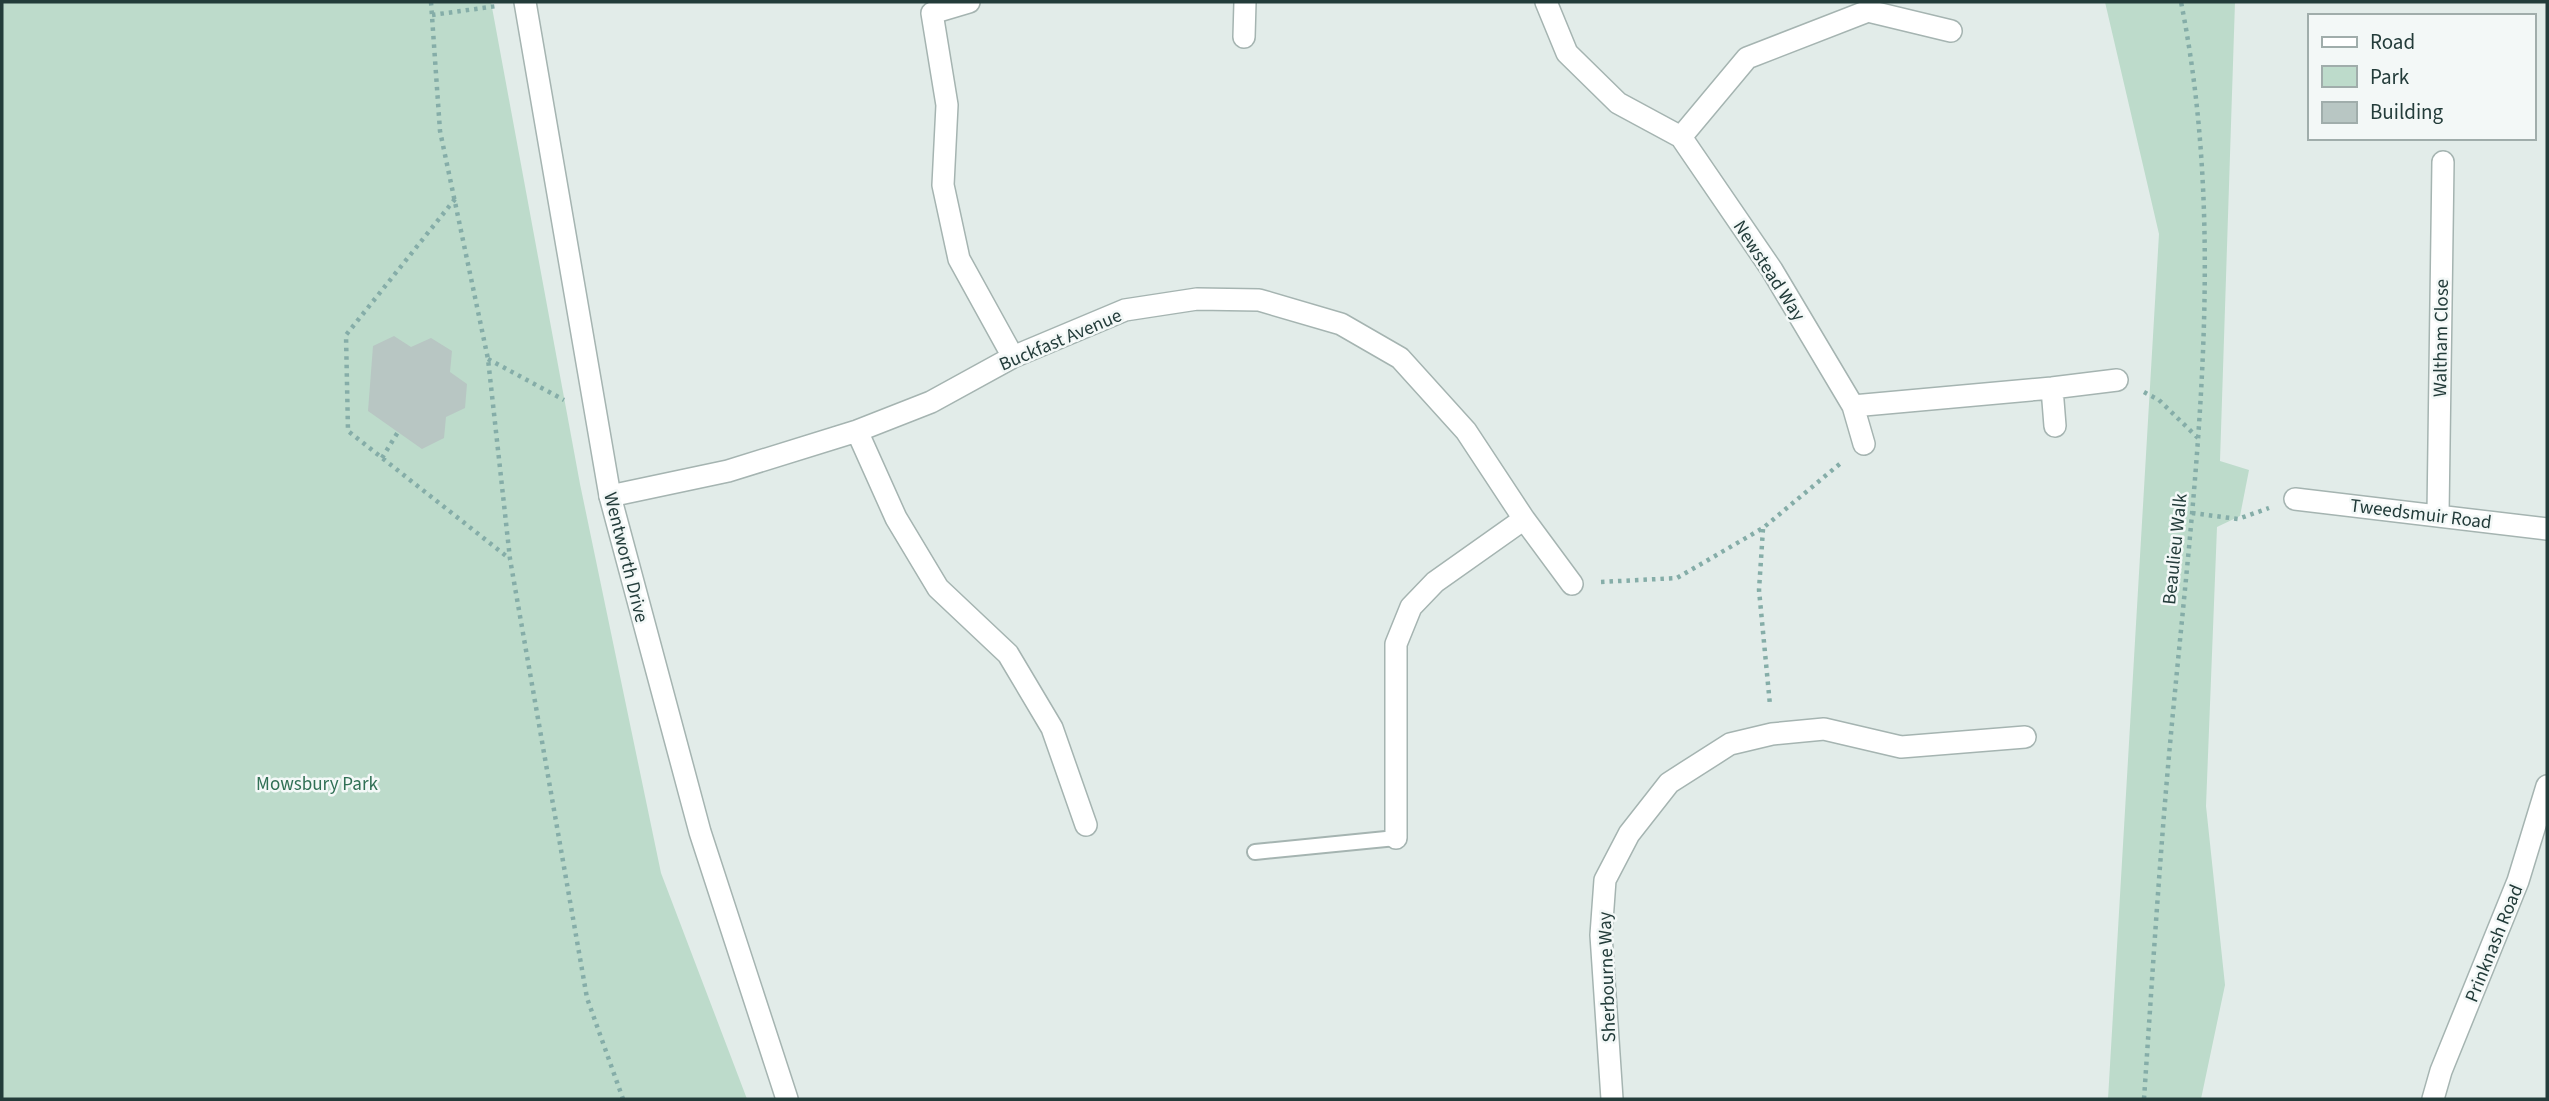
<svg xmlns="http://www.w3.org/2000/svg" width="2549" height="1101" font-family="'Source Sans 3',sans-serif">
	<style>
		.green { fill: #bddbcb }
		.building { fill: #b8c6c3 }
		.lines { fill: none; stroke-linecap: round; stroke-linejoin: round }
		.service-casing { stroke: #a5b4b1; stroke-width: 18 }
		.minor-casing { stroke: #a5b4b1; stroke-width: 24 }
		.tertiary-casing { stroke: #a5b4b1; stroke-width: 24 }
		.path { stroke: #85ada8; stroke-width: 4.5; stroke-dasharray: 3.5 5; stroke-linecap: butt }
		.service { stroke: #fff; stroke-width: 14 }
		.minor { stroke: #fff; stroke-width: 21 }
		.tertiary { stroke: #fff; stroke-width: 21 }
		.labels { text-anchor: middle; stroke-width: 5; stroke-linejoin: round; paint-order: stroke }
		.street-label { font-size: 19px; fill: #233c3a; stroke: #f3f8f7 }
		.park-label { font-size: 19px; fill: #307055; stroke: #f3f8f7 }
	</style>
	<rect width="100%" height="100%" fill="#e2ece9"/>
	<!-- green -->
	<path class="green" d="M2 2H491L580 484 661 873 747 1099H2Z
		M2105 2H2235L2220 461 2249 470 2240 516 2217 527 2206 806 2225 985 2201 1099H2108L2159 234Z"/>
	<!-- building -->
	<path class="building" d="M394 336 411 347 431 338 452 351 450 372 467 384 465 408 446 417 444 438 422 449 368 411 373 346Z"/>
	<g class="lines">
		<defs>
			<path id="service" d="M1255 852 1396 838"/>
			<path id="minor" d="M969 2 932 13 947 105 943 185 959 259 1013 357
				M1546 2 1567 53 1618 103 1681 137 1772 270 1853 406 2052 388 2117 380
				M1244 37 1245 2
				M1681 137 1747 58 1868 11 1951 31
				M2052 388 2055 426
				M1853 406 1864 444
				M857 431 896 518 938 588 1008 654 1052 728 1086 825
				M610 496 728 471 857 431 931 402 1013 357 1125 310 1197 299 1259 300 1341 324 1400 358 1466 431 1524 519 1572 584
				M2295 499 2547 529
				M2438 514 2443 162
				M1396 838V644L1411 607 1435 582 1524 519
				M1612 1099 1601 935 1605 880 1629 834 1669 783 1730 744 1772 734 1824 729 1901 747 2025 737
				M2433 1099 2441 1071 2518 881 2547 786"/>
			<path id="tertiary" d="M525 2 610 496 700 832 787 1099"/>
		</defs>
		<!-- service casing -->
		<use href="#service" class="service-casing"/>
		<!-- minor casing -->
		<use href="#minor" class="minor-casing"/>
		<!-- tertiary casing -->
		<use href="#tertiary" class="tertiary-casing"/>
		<!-- path -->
		<path class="path" d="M431 2 440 131 488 359 510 559 587 998 623 1099
			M432 15 497 6
			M455 199 346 335 348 431 510 559
			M488 359 564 400
			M2144 392 2159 400 2198 438
			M382 458 398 432
			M2192 513 2238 519 2269 508
			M1763 529 1759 590 1770 705
			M1601 582 1677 578 1763 528 1842 462
			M2144 1099C2153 967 2161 834 2174 702 2196 470 2227 232 2181 2"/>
		<!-- service -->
		<use href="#service" class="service"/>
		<!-- minor -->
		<use href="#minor" class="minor"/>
		<!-- tertiary -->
		<use href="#tertiary" class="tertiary"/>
	</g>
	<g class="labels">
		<!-- street labels -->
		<g class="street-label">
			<text transform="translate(1770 270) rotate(57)" y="7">Newstead Way</text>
			<text transform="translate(2440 338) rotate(-89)" y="7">Waltham Close</text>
			<text transform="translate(1060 339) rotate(-23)" y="7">Buckfast Avenue</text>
			<text transform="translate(2421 513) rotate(7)" y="7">Tweedsmuir Road</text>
			<text transform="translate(2174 549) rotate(-84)" y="7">Beaulieu Walk</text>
			<text transform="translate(627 557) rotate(76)" y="7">Wentworth Drive</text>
			<text transform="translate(2493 943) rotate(-68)" y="7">Prinknash Road</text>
			<text transform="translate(1606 977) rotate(-92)" y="7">Sherbourne Way</text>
		</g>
		<!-- park labels -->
		<g class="park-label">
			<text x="317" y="790">Mowsbury Park</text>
		</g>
	</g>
	<!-- border -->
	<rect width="2549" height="1101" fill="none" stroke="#233c3a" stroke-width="7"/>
	<!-- legend -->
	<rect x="2308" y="14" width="228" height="126" fill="#f3f8f7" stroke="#a0adab" stroke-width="2"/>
	<rect x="2322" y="37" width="35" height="10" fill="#ffffff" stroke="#a0adab" stroke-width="2"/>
	<text x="2370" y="49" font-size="21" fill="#233c3a">Road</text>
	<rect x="2322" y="66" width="35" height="21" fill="#bddbcb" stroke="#a0adab" stroke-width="2"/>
	<text x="2370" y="84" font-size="21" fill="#233c3a">Park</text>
	<rect x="2322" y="102" width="35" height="21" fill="#b8c6c3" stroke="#a0adab" stroke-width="2"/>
	<text x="2370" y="119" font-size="21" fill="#233c3a">Building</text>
</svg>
